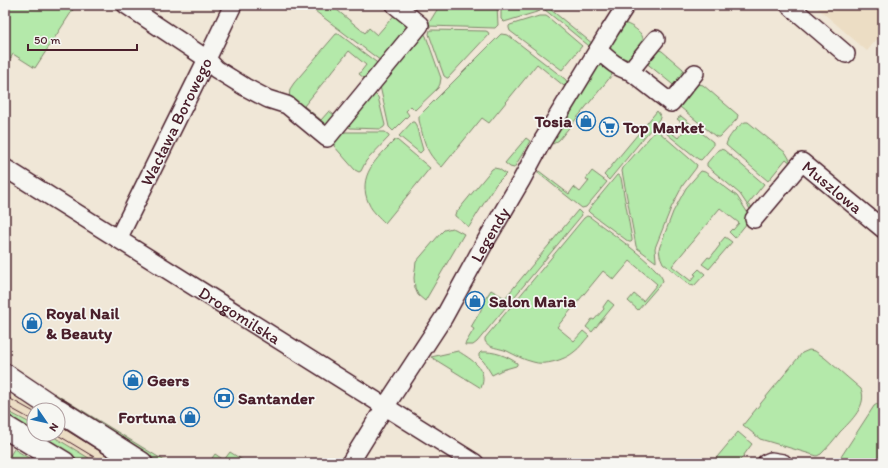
<svg xmlns="http://www.w3.org/2000/svg" width="888" height="468" font-family="Itim,sans-serif">
	<style>
		.built { fill: #ecddc4 }
		.green { fill: #b4e9aa; stroke: #7f846a }
		.lines { fill: none; stroke-linecap: round; stroke-linejoin: round }
		.street-casing { stroke: #4a1f2b; stroke-width: 20 }
		.secondary-casing { stroke: #4a1f2b; stroke-width: 25 }
		.street { stroke: #f6f6f2; stroke-width: 17 }
		.secondary { stroke: #f6f6f2; stroke-width: 22 }
		.tram { stroke: #4a1f2b; stroke-width: 1 }
		.labels { text-anchor: middle; stroke-width: 3.5; stroke-linejoin: round; paint-order: stroke }
		.poi-label { font-size: 17px; font-weight: bold; fill: #4a1f2b; stroke: #f6f6f2; text-anchor: start }
		.street-label { font-size: 17px; fill: #4a1f2b; stroke: #f6f6f2 }
	</style>
	<rect width="100%" height="100%" fill="#f0e7d7"/>
	<filter id="ink" filterUnits="userSpaceOnUse"><feTurbulence type="fractalNoise" baseFrequency=".025" numOctaves="2"/><feDisplacementMap in="SourceGraphic" scale="8" xChannelSelector="R" yChannelSelector="G"/><feConvolveMatrix kernelMatrix="1 2 1 2 8 2 1 2 1" color-interpolation-filters="sRGB"/></filter>
	<g filter="url(#ink)">
		<!-- built -->
		<path class="built" d="M814 5H883V32L867 51Z
			M5 392 38 410H34V425L5 410Z
			M58 421 126 463H97L49 434H58Z"/>
		<!-- green -->
		<path class="green" d="M5 5H76L35 68 13 54 5 68Z
			M307 5H335L338 8 337 10 365 33 369 28 377 35 397 12 409 27 381 61Z
			M440 5H497L498 25 495 28 427 26Z
			M501 5H532L540 11 504 22 501 19Z
			M539 5H545L593 44 594 50Z
			M539 16H546L549 18 582 46 562 70 510 31 509 28V26L510 25Z
			M624 23C631 25 645 33 643 42 642 46 638 50 636 53 634 56 633 59 629 59 623 60 611 50 608 45Z
			M430 30H432L486 31 488 32 489 34 448 78H447L444 76 429 34Z
			M424 33 426 36 441 78 440 84 438 88 415 110 411 106 406 111 409 115 393 131 389 127 380 86Z
			M336 34H339L380 65 369 82 359 74 366 65 349 51 304 106 321 120 329 111 339 119 334 124 324 127 289 98 290 89 294 83Z
			M501 34 508 35 565 79 566 80 567 83 564 86 537 64 489 123 482 118 442 167C425 153 424 140 419 120V116Z
			M659 50 662 51 683 69 685 75 678 89 644 61 653 52Z
			M598 61 612 73V75L559 140 553 144 548 141Z
			M696 84H699L703 85 738 115 737 119 720 137H717L715 136 680 107 678 104Z
			M374 93 378 97 385 125 384 127 381 129 350 128 346 125Z
			M657 111 660 115V118L609 180 604 175Z
			M681 116 713 142V146L702 159 701 160 698 159 667 134V131L668 130 678 138 687 127 677 119 678 118Z
			M412 122H414L416 125 423 150 420 153 399 136Z
			M745 122H748L786 153 790 160 792 164 786 159 768 181 726 145C727 138 738 125 745 122Z
			M655 131H658L697 165 696 168 683 185 671 208 655 248 656 260V262L637 248 636 246 622 171 623 168Z
			M340 132H385L389 135V137L366 161 361 171 359 172 355 170 334 146 333 141Z
			M526 138 530 141 514 168 510 167 505 163Z
			M395 140H397L430 168 385 223C379 217 372 211 369 204 356 176 377 158 395 140Z
			M720 149 724 150 764 184 748 204 757 211 754 215 740 194 707 166V163L718 150Z
			M494 168 499 169 506 174 496 184 469 227 455 216V214L492 169Z
			M539 171 569 194 574 187 580 192 589 181 586 179 592 171 607 182 586 207 582 208 538 173Z
			M701 171 705 172 737 196 751 218 735 238 729 232 732 229 733 230 739 223 720 208 672 266 691 281 696 275 694 274 699 269 705 274 694 286 690 285 663 263 660 256 659 249 673 212 686 188Z
			M617 175H619L621 178 632 239V241L631 242H629L590 213 588 211 589 209Z
			M578 210 581 213 582 215 477 342 473 345H465V344L474 329 471 327 481 310V309L486 300 485 299 491 290 505 298Z
			M587 216 590 217C604 228 661 267 663 281L638 310 628 301 634 294 643 301 657 284 630 261 614 280 603 271 557 327 574 341 583 331 589 336C584 341 580 348 574 352 565 360 544 366 533 362 524 360 515 355 507 351 500 348 488 348 485 341V338L584 218Z
			M452 228 455 229 464 234 425 301 418 295 415 288 414 278 416 262 440 234 444 230Z
			M725 237 732 242 709 269 702 264 708 257 710 258 720 245 719 244Z
			M608 300 614 305 592 332 586 327 592 319 594 320 604 309 603 307Z
			M809 350 815 351 825 358 861 389C868 405 851 421 840 432 834 440 828 447 821 454L817 456 760 439 743 425 802 353Z
			M458 351C472 360 489 369 481 388L431 357Z
			M481 352C494 351 507 356 517 363V365L516 366 502 370 492 375 484 362 479 357V354Z
			M54 393 65 400 168 463H160L72 409 52 396Z
			M883 400V463H837L874 406Z
			M5 410 34 425V434H49L97 463H80L5 416Z
			M738 432 752 444 738 463H712Z
			M14 449 37 463H19L9 457Z
			M230 452 247 463H211L210 461 215 454 224 460Z"/>
		<g class="lines">
			<defs>
				<g id="street">
					<path d="M126 5 207 59 216 69 245 87 268 99 287 105 327 138 420 25 395 5"/>
					<path d="M789 5 846 54"/>
					<path d="M598 50C608 59 617 68 630 71L671 103 695 73"/>
					<path d="M630 71 656 39"/>
					<path id="s1" d="M5 168 475 463"/>
					<path id="s2" d="M754 219 802 162 883 229"/>
					<path id="s3" d="M118 239 207 59 233 5"/>
					<path id="s4" d="M350 463 381 413 444 317 484 244 521 181 543 140 610 30 626 5"/>
					<path d="M766 463 771 461 783 463"/>
				</g>
				<path id="secondary" d="M5 375 57 410
					M58 410 141 463
					M5 427 64 463"/>
			</defs>
			<!-- street casing -->
			<use href="#street" class="street-casing"/>
			<!-- secondary casing -->
			<use href="#secondary" class="secondary-casing"/>
			<!-- street -->
			<use href="#street" class="street"/>
			<!-- secondary -->
			<use href="#secondary" class="secondary"/>
			<!-- tram -->
			<path class="tram" d="M5 396 34 412
				M5 405 34 421
				M58 425 119 463
				M56 434 104 463"/>
		</g>
	</g>
	<!-- icons -->
	<defs>
		<symbol id="shop-ring" viewBox="-11 -11 22 22"><circle r="9.5" fill="#f6f6f2" stroke="#1f6fb2" stroke-width="1.5"/><path d="M-5-2.5h2.3a2.7 3.5 0 0 1 5.4 0H5L5.5 6h-11ZM-1.5-2.5h3a1.5 2.3 0 0 0-3 0Z" fill="#1f6fb2"/></symbol>
		<symbol id="supermarket-ring" viewBox="-11 -11 22 22"><circle r="9.5" fill="#f6f6f2" stroke="#1f6fb2" stroke-width="1.5"/><path d="M-6-5.5h2.5l.6 2H6L4.5 2H-2.5L-4.4-4H-6ZM-1.5 3.2a1.3 1.3 0 1 0 .1 0ZM3 3.2a1.3 1.3 0 1 0 .1 0Z" fill="#1f6fb2"/></symbol>
		<symbol id="bank-ring" viewBox="-11 -11 22 22"><circle r="9.5" fill="#f6f6f2" stroke="#1f6fb2" stroke-width="1.5"/><path d="M-6-4H6V4H-6ZM0-2.3a2.3 2.3 0 1 0 0 4.6a2.3 2.3 0 1 0 0-4.6Z" fill="#1f6fb2"/></symbol>
	</defs>
	<g fill-rule="evenodd">
		<use href="#shop-ring" x="575" y="110" width="22" height="22"/>
		<use href="#supermarket-ring" x="598" y="116" width="22" height="22"/>
		<use href="#shop-ring" x="464" y="290" width="22" height="22"/>
		<use href="#shop-ring" x="21" y="312" width="22" height="22"/>
		<use href="#shop-ring" x="122" y="369" width="22" height="22"/>
		<use href="#bank-ring" x="213" y="387" width="22" height="22"/>
		<use href="#shop-ring" x="179" y="406" width="22" height="22"/>
	</g>
	<g class="labels">
		<!-- poi labels -->
		<g class="poi-label">
			<text x="572" y="127" text-anchor="end">Tosia</text>
			<text x="623" y="133">Top Market</text>
			<text x="489" y="307">Salon Maria</text>
			<text x="46" y="319">Royal Nail<tspan x="46" dy="20">&amp; Beauty</tspan></text>
			<text x="147" y="386">Geers</text>
			<text x="238" y="404">Santander</text>
			<text x="176" y="423" text-anchor="end">Fortuna</text>
		</g>
		<!-- street labels -->
		<g class="street-label">
			<text dy="6" stroke="none"><textPath href="#s3" startOffset="131">Wacława Borowego</textPath></text>
			<text dy="6" stroke="none"><textPath href="#s2" startOffset="114">Muszlowa</textPath></text>
			<text dy="6" stroke="none"><textPath href="#s4" startOffset="268">Legendy</textPath></text>
			<text dy="6" stroke="none"><textPath href="#s1" startOffset="277">Drogomilska</textPath></text>
		</g>
	</g>
	<!-- margin -->
	<rect width="888" height="468" fill="none" stroke="#f6f6f2" stroke-width="20"/>
	<rect x="10" y="10" width="868" height="448" fill="none" stroke="#4a1f2b" stroke-width="1.5" filter="url(#ink)"/>
	<!-- north arrow -->
	<g transform="translate(46 422) rotate(124)"><circle r="19" fill="#f6f6f2" stroke="#b1a0a2"/>
	<path d="M0-3L7 15L0 10L-7 15Z" fill="#1f6fb2"/>
	<text y="-6" font-size="11" font-weight="bold" text-anchor="middle" fill="#4a1f2b">N</text>
	</g>
	<!-- scale -->
	<path d="M28 44v6h109v-6" fill="none" stroke="#4a1f2b" stroke-width="2"/>
	<text x="34" y="44" font-size="12" fill="#4a1f2b" stroke="#f6f6f2" stroke-width="3" paint-order="stroke">50 m</text>
</svg>
